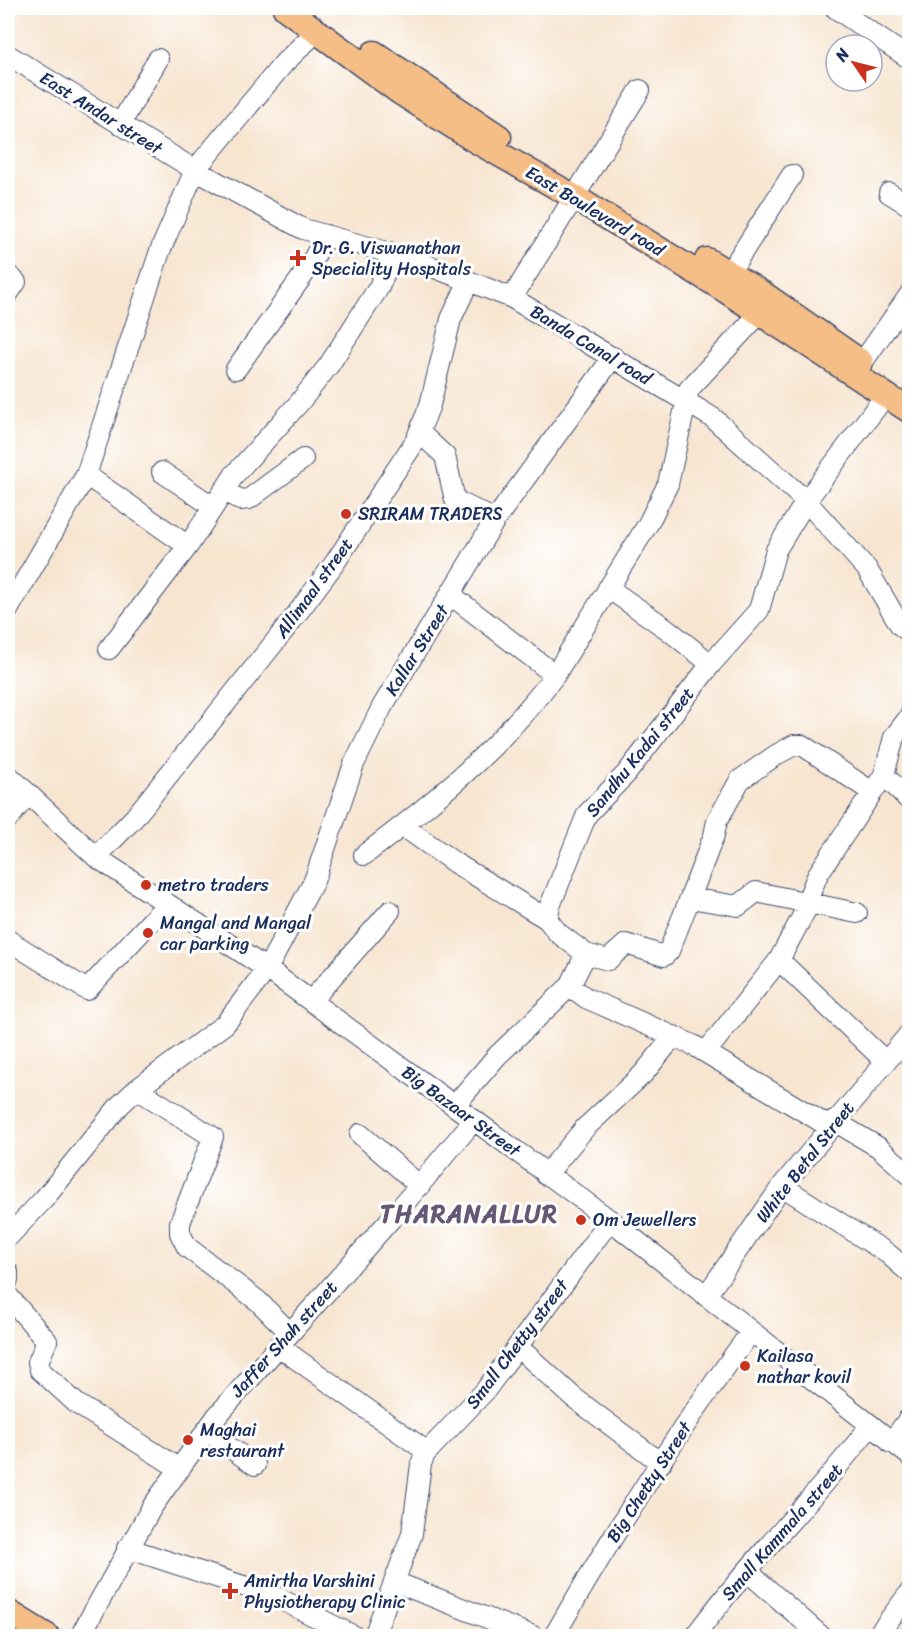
<svg xmlns="http://www.w3.org/2000/svg" width="917" height="1644" font-family="Sriracha,sans-serif">
	<style>
		.lines { fill: none; stroke-linecap: round; stroke-linejoin: round }
		.minor-casing { stroke: #3c4a6f; stroke-width: 22 }
		.major-casing { stroke: #3c4a6f; stroke-width: 27 }
		.minor { stroke: #fff; stroke-width: 20 }
		.major { stroke: #f6be87; stroke-width: 24 }
		.poi-dot { fill: #c8321e; stroke: #fff; stroke-width: 2 }
		.labels { text-anchor: middle; stroke-width: 6; stroke-linejoin: round; paint-order: stroke }
		.street-label { font-size: 18px; fill: #1b2f5e; stroke: #fff }
		.poi-label { font-size: 18px; fill: #1b2f5e; stroke: #fff; text-anchor: start }
		.district-label { font-size: 24px; font-weight: bold; letter-spacing: 1.5px; fill: #645874; stroke: #fff }
	</style>
	<rect width="100%" height="100%" fill="#fff"/>
	<filter id="ink" filterUnits="userSpaceOnUse"><feTurbulence type="fractalNoise" baseFrequency=".0167" numOctaves="2"/><feDisplacementMap in="SourceGraphic" scale="12" xChannelSelector="R" yChannelSelector="G"/><feConvolveMatrix kernelMatrix="1 2 1 2 8 2 1 2 1" color-interpolation-filters="sRGB"/></filter>
	<filter id="wash" filterUnits="userSpaceOnUse"><feTurbulence type="fractalNoise" baseFrequency=".008" numOctaves="4" result="noise"/><feDisplacementMap in="SourceGraphic" scale="24" xChannelSelector="R" yChannelSelector="G"/><feGaussianBlur stdDeviation="1.35" result="paint"/><feColorMatrix in="noise" values="0 0 0 0 0 0 0 0 0 0 0 0 0 0 0 0 0 1.4 0 .05"/><feComposite in="paint" operator="in"/></filter>
	<g filter="url(#wash)">
		<rect width="100%" height="100%" fill="#f7e5d0"/>
	</g>
	<g filter="url(#ink)">
		<g class="lines">
			<defs>
				<path id="minor" d="M835 8 910 59
					M8 55 195 170 303 229 412 259 512 298 687 402 713 418 806 501 867 569 900 625 910 633
					M120 125 158 59
					M889 193 910 206
					M729 273 792 175
					M8 275 16 282 8 294
					M512 298 640 90
					M862 363 910 294
					M236 369 309 267 326 235
					M420 433 445 456 455 500 495 520
					M162 472 212 506
					M86 475 188 546
					M224 490 240 500 249 499 303 459
					M608 588 667 629 711 664
					M451 595 555 675 648 524 668 484 689 389 759 314
					M8 610 86 475 160 251 195 170 284 63 318 30
					M109 649 188 546 235 474 299 403 329 365 379 287 392 255
					M8 775 96 857 267 969 474 1120 610 1220 910 1456
					M884 775 910 801
					M8 819 28 794
					M403 826 455 863 547 919
					M364 855C434 803 502 746 555 675
					M96 857 134 818 290 623 334 564 416 440 430 405 451 319 468 283
					M690 898 714 835 717 821 740 780 776 755 794 745H802L872 792
					M8 940 87 990 167 904
					M586 954 608 960 626 944 664 956 669 951 690 898 738 906 756 892 857 913
					M779 960 885 1061
					M570 986 586 998 693 1045 830 1127
					M311 1001 390 911
					M706 1052 779 960 810 902 809 896 818 874 884 775 894 737 910 716
					M137 1089 213 1137 180 1223V1233L187 1247 258 1301 290 1333
					M454 1106 497 1056 570 986 586 954 558 933 547 919 550 906 587 814 626 774 711 664 759 610 776 550 806 501 885 396
					M834 1121 878 1147 910 1175
					M360 1134 420 1186
					M546 1175 585 1128 643 1074 674 1036
					M782 1186 887 1253 910 1273
					M8 1237 44 1199 120 1105 137 1089 225 1024 267 969 314 881 354 764 382 707 495 520 613 357
					M8 1272V1280
					M8 1296 47 1341 38 1362 40 1370 77 1404 180 1469
					M706 1296 782 1186 910 1033
					M278 1346 426 1451
					M518 1347 573 1397 661 1463
					M206 1431 255 1465
					M891 1443 910 1417
					M127 1548 274 1596 354 1636
					M747 1571 821 1636
					M395 1582 533 1636
					M80 1636 152 1507 217 1416 397 1212 474 1120
					M374 1636 412 1534 421 1464 425 1454 485 1391 610 1220
					M554 1636C614 1532 679 1429 751 1332
					M695 1636C749 1562 815 1499 870 1426
					M877 1636 910 1592"/>
				<path id="major" d="M285 8 401 93 471 138 576 198 720 287 910 411
					M374 53 499 137
					M707 260 765 295 861 362
					M8 1612 47 1636"/>
			</defs>
			<!-- minor casing -->
			<use href="#minor" class="minor-casing"/>
			<!-- major casing -->
			<use href="#major" class="major-casing"/>
			<!-- minor -->
			<use href="#minor" class="minor"/>
			<!-- major -->
			<use href="#major" class="major"/>
		</g>
	</g>
	<!-- markers -->
	<g class="poi-dot">
		<path d="M295 249h6v6h6v6h-6v6h-6v-6h-6v-6h6z"/>
		<circle cx="346" cy="514" r="6"/>
		<circle cx="146" cy="885" r="6"/>
		<circle cx="148" cy="933" r="6"/>
		<circle cx="581" cy="1220" r="6"/>
		<circle cx="745" cy="1366" r="6"/>
		<circle cx="188" cy="1440" r="6"/>
		<path d="M227 1582h6v6h6v6h-6v6h-6v-6h-6v-6h6z"/>
	</g>
	<g class="labels">
		<!-- street labels -->
		<g class="street-label">
			<text transform="translate(101 113) rotate(32)" y="6">East Andar street</text>
			<text transform="translate(595 211) rotate(31)" y="6">East Boulevard road</text>
			<text transform="translate(591 345) rotate(31)" y="6">Banda Canal road</text>
			<text transform="translate(314 588) rotate(-54)" y="6">Allimaal street</text>
			<text transform="translate(417 650) rotate(-58)" y="6">Kallar Street</text>
			<text transform="translate(640 752) rotate(-51)" y="6">Sandhu Kadai street</text>
			<text transform="translate(461 1111) rotate(36)" y="6">Big Bazaar Street</text>
			<text transform="translate(805 1162) rotate(-52)" y="6">White Betal Street</text>
			<text transform="translate(284 1339) rotate(-48)" y="6">Jaffer Shah street</text>
			<text transform="translate(517 1344) rotate(-53)" y="6">Small Chetty street</text>
			<text transform="translate(649 1482) rotate(-57)" y="6">Big Chetty Street</text>
			<text transform="translate(782 1532) rotate(-49)" y="6">Small Kammala street</text>
		</g>
		<!-- poi labels -->
		<g class="poi-label">
			<text x="312" y="254">Dr. G. Viswanathan<tspan x="312" dy="21">Speciality Hospitals</tspan></text>
			<text x="358" y="520">SRIRAM TRADERS</text>
			<text x="158" y="891">metro traders</text>
			<text x="160" y="929">Mangal and Mangal<tspan x="160" dy="21">car parking</tspan></text>
			<text x="593" y="1226">Om Jewellers</text>
			<text x="757" y="1362">Kailasa<tspan x="757" dy="21">nathar kovil</tspan></text>
			<text x="200" y="1436">Maghai<tspan x="200" dy="21">restaurant</tspan></text>
			<text x="244" y="1587">Amirtha Varshini<tspan x="244" dy="21">Physiotherapy Clinic</tspan></text>
		</g>
		<!-- district labels -->
		<g class="district-label">
			<text x="469" y="1222">THARANALLUR</text>
		</g>
	</g>
	<!-- margin -->
	<rect width="917" height="1644" fill="none" stroke="#fff" stroke-width="30"/>
	<!-- north arrow -->
	<g transform="translate(854 63) rotate(305)"><circle r="28" fill="#ffffff" stroke="#a4acbf" stroke-width="1.5"/>
	<path d="M0-4.5L10 22L0 15L-10 22Z" fill="#c8321e"/>
	<text y="-9" font-size="16" font-weight="bold" text-anchor="middle" fill="#1b2f5e">N</text>
	</g>
</svg>
